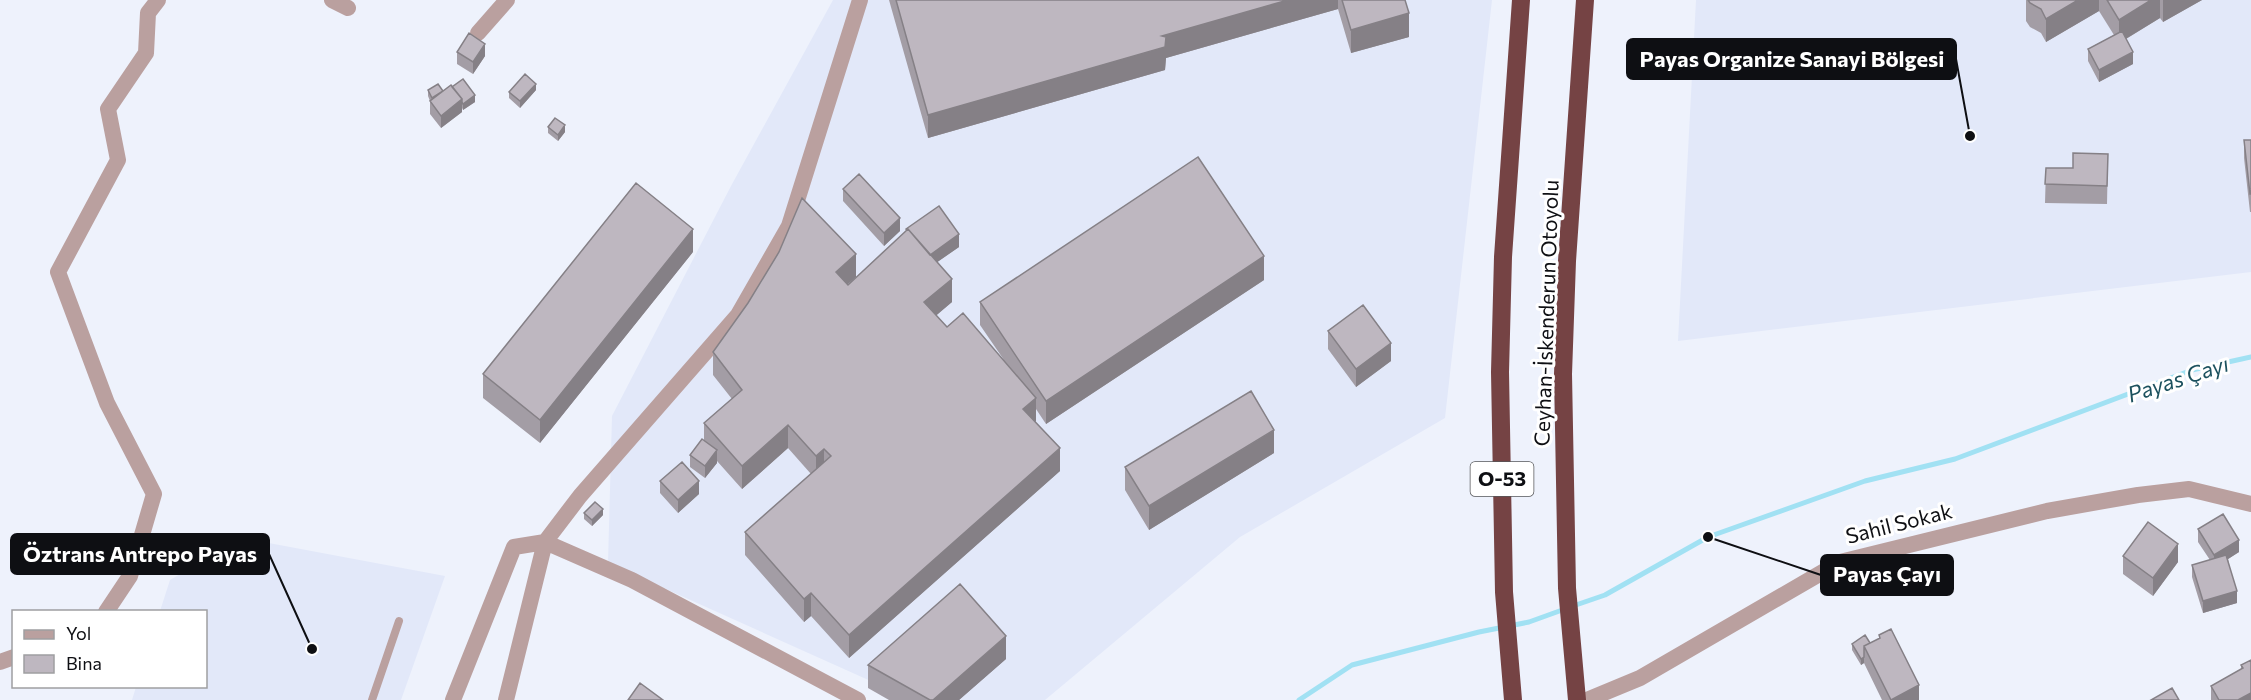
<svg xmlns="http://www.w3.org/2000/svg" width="2251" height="700" font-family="Commissioner,sans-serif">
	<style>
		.built { fill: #e2e8f9 }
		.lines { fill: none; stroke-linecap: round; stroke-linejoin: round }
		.stream { stroke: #a1e1f3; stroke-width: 5 }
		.service { stroke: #baa09f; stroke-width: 8 }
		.minor { stroke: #baa09f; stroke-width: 16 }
		.motorway { stroke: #754344; stroke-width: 18 }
		.wall { fill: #a39da5 }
		.shaded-wall { fill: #858086 }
		.building { fill: #beb7c0; stroke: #858086; stroke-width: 1.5 }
		.labels { text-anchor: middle; stroke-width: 6; stroke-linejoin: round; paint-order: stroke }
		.shield { fill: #fff; stroke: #56575a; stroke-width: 1.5 }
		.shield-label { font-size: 20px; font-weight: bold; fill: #0e0f13 }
		.street-label { font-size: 21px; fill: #0e0f13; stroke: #fff }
		.water-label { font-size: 22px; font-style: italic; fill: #1c515e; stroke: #fff }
		.leader { fill: none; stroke: #0e0f13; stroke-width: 2 }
		.callout-dot { fill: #0e0f13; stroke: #fff; stroke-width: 2 }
		.callout { fill: #0e0f13; stroke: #0e0f13; stroke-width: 2 }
		.callout-label { font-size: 22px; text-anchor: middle; font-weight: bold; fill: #fff }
	</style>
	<rect width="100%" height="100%" fill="#eef2fc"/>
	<!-- built -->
	<path class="built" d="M833 0H1492L1445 418 1240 537 1045 700H913L608 563 612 416 731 186Z
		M1696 0H2251V272L1678 341Z
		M242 538 445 576 401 700H132L136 687 206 686V612L160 611 170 580Z"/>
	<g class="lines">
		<!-- stream -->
		<path class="stream" d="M1573 606 1605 595 1708 537 1865 481 1955 459 2192 370 2251 357
			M1299 700 1352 665 1479 632 1529 622 1565 609"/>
		<!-- service -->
		<path class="service" d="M372 700 399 621"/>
		<!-- minor -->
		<path class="minor" d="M332 0 348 8
			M478 33 507 0
			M106 612 130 576 154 494 107 403 58 272 118 160 108 109 146 53 148 13 158 0
			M0 662 14 657
			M453 700 514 547 545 542 632 580 858 700
			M506 700 545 542 580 496 738 315 789 226 860 0
			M1587 700 1640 678 1840 562 2047 511 2138 495 2189 489 2251 504"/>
		<!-- motorway -->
		<path class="motorway" d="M1513 700 1504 592 1500 372 1503 257 1521 0
			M1577 700 1567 588 1563 374 1567 261 1585 0"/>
	</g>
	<!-- wall -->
	<path class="wall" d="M889 0H1405L1409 37 1351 53 1338 9 1166 58 1165 70 928 138Z
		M2026 0H2202L2163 22 2160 18 2126 39 2133 64 2099 82 2088 61V49L2114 35 2099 11 2046 42 2041 33 2030 27 2026 21Z
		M457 52 485 56 473 74 457 64Z
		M452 87 475 102 463 110 462 108V112L441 128 430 114V101L428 96V90L443 91Z
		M536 90 520 108 509 98V92Z
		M548 127 565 132 558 141 548 133Z
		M2244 140H2251V212H2250L2244 158Z
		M2108 154 2107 204 2045 203 2046 168H2073Z
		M843 189 900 231 884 246 843 201Z
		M906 229 959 247 937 262 952 302 936 315 947 327 1004 360 980 325V302L1264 280 1046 424 1036 409V421L1035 422 1060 471 849 658 811 616 804 622 745 555V532L811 474 788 448 742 489 717 461V463L705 478 690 467V455L704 441V423L732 399 713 375V352L856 277 847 284 848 285 906 231Z
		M693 252 540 443 483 398V374Z
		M1328 331 1391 361 1356 387 1328 349Z
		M1274 453 1149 530 1125 490V467Z
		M660 481 699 494 678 513 660 493Z
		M584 513 603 515 592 526 584 519Z
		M2198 529 2239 552 2228 559 2237 603 2203 613 2192 577V565L2210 560 2198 542Z
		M2123 556 2178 562 2153 596 2123 574Z
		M1879 635 1919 700H1882L1864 663 1861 665 1852 650V644L1870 643 1879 639Z
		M1006 659 959 700H889L868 688V665Z
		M2251 660V700H2211V686L2241 669V665Z"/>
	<!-- shaded-wall -->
	<path class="shaded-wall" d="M1288 0H1338V9L1166 58 1165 70 928 138V115L1162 36Z
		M2078 0H2099V11L2046 42V19Z
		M2151 0H2160V18L2119 43V20Z
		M2163 0H2202L2163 22Z
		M1409 13V37L1351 53V30Z
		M485 44V56L473 74V62Z
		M2133 52V64L2099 82V70Z
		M536 84V90L520 108V101Z
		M475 95V102L463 110V104Z
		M462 99V112L441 128V116Z
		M565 125V132L558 141V135Z
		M900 218V231L884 246V233Z
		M693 229V252L540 443V420Z
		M959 234V247L926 270V257Z
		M856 254V277L836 295V272Z
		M1264 256V280L1046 424V401Z
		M952 279V302L924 326V302Z
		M1391 343V361L1356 387V369Z
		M1036 398V421L1023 433V409Z
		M788 425V448L742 489V466Z
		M1274 430V453L1149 530V506Z
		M1060 448V471L849 658V635Z
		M824 449V472L816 480V456Z
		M717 450V463L705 478V466Z
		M699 481V494L678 513V500Z
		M603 509V515L592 526V520Z
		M2239 540V552L2214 568V555Z
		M2178 544V562L2153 596V578Z
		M2237 591V603L2203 613V601Z
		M811 593V616L804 622V599Z
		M1006 636V659L959 700H933Z
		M1864 657V663L1861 665V659Z
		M1919 685V700H1891Z
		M2251 693V700H2238Z"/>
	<!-- building -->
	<path class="building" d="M896 0H1288L1162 36 1166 37 1165 47 928 115Z
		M1342 0H1405L1409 13 1351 30Z
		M2028 0H2078L2046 19 2041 9 2030 3Z
		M2107 0H2151L2119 20Z
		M2122 31 2133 52 2099 70 2088 49Z
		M469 33 485 44 473 62 457 52Z
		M525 74 536 84 520 101 509 92Z
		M463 79 475 95 463 104 462 102V99L452 87Z
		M438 84 443 91 432 98 428 90Z
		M451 85 462 99 441 116 430 101Z
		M555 118 565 125 558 135 548 127Z
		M2244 140H2251V194H2250Z
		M2073 153 2108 154 2107 186 2045 184 2046 168H2073Z
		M1198 157 1264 256 1046 401 980 302Z
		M859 174 900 218 884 233 843 189Z
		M636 183 693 229 540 420 483 374Z
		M802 198 856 254 836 272 848 285 908 229 952 279 924 302 947 327 963 313 1036 398 1023 409 1060 448 849 635 811 593 804 599 745 532 831 456 824 449 816 456 788 425 742 466 704 423 742 390 713 352 748 303 779 252Z
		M939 206 959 234 930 255 908 229 907 230 906 229Z
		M1363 305 1391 343 1356 369 1328 331Z
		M1251 391 1274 430 1149 506 1125 467Z
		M702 439 717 450 705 466 690 455Z
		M682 462 699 481 678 500 660 481Z
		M595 502 603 509 592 520 584 513Z
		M2223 514 2239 540 2214 555 2198 529Z
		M2148 522 2178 544 2153 578 2123 556Z
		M2226 555 2237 591 2203 601 2192 565Z
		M960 584 1006 636 933 700H930L868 665Z
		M1891 629 1919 685 1891 700 1864 646 1880 638 1879 635Z
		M1865 635 1870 643 1864 646V657L1861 659 1852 644Z
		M2251 660V693L2238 700H2219L2211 686 2243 668 2241 665Z
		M640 683 663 700H628Z
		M2172 688 2179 700H2151Z"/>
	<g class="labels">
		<!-- shield labels -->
		<rect class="shield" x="1470.5" y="462" width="63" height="34" rx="4.5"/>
		<g class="shield-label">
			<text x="1502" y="486">O-53</text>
		</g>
		<!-- street labels -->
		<g class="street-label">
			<text transform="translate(1547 313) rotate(-88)" y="7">Ceyhan-İskenderun Otoyolu</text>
			<text transform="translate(1899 524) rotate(-14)" y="7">Sahil Sokak</text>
		</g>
		<!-- water labels -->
		<g class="water-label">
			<text transform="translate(2178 379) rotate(-18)" y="8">Payas Çayı</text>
		</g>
	</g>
	<!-- callouts -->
	<path class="leader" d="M1970 136L1956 59M312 649L269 554M1708 537L1821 575"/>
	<g class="callout-dot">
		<circle cx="1970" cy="136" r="6"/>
		<circle cx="312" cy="649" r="6"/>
		<circle cx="1708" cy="537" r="6"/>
	</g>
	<g class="callout">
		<rect x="1627" y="39" width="329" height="40" rx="6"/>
		<rect x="11" y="534" width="258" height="40" rx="6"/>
		<rect x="1821" y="555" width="132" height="40" rx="6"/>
	</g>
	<g class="callout-label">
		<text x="1792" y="67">Payas Organize Sanayi Bölgesi</text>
		<text x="140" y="562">Öztrans Antrepo Payas</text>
		<text x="1887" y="582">Payas Çayı</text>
	</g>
	<!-- legend -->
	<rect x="12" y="610" width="195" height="78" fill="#ffffff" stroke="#9f9fa1" stroke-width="1.5"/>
	<rect x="24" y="630" width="30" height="9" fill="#baa09f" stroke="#9f9fa1" stroke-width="1.5"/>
	<text x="66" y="640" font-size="18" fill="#0e0f13">Yol</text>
	<rect x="24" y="655" width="30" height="18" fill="#beb7c0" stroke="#9f9fa1" stroke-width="1.5"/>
	<text x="66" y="670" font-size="18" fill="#0e0f13">Bina</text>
</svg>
